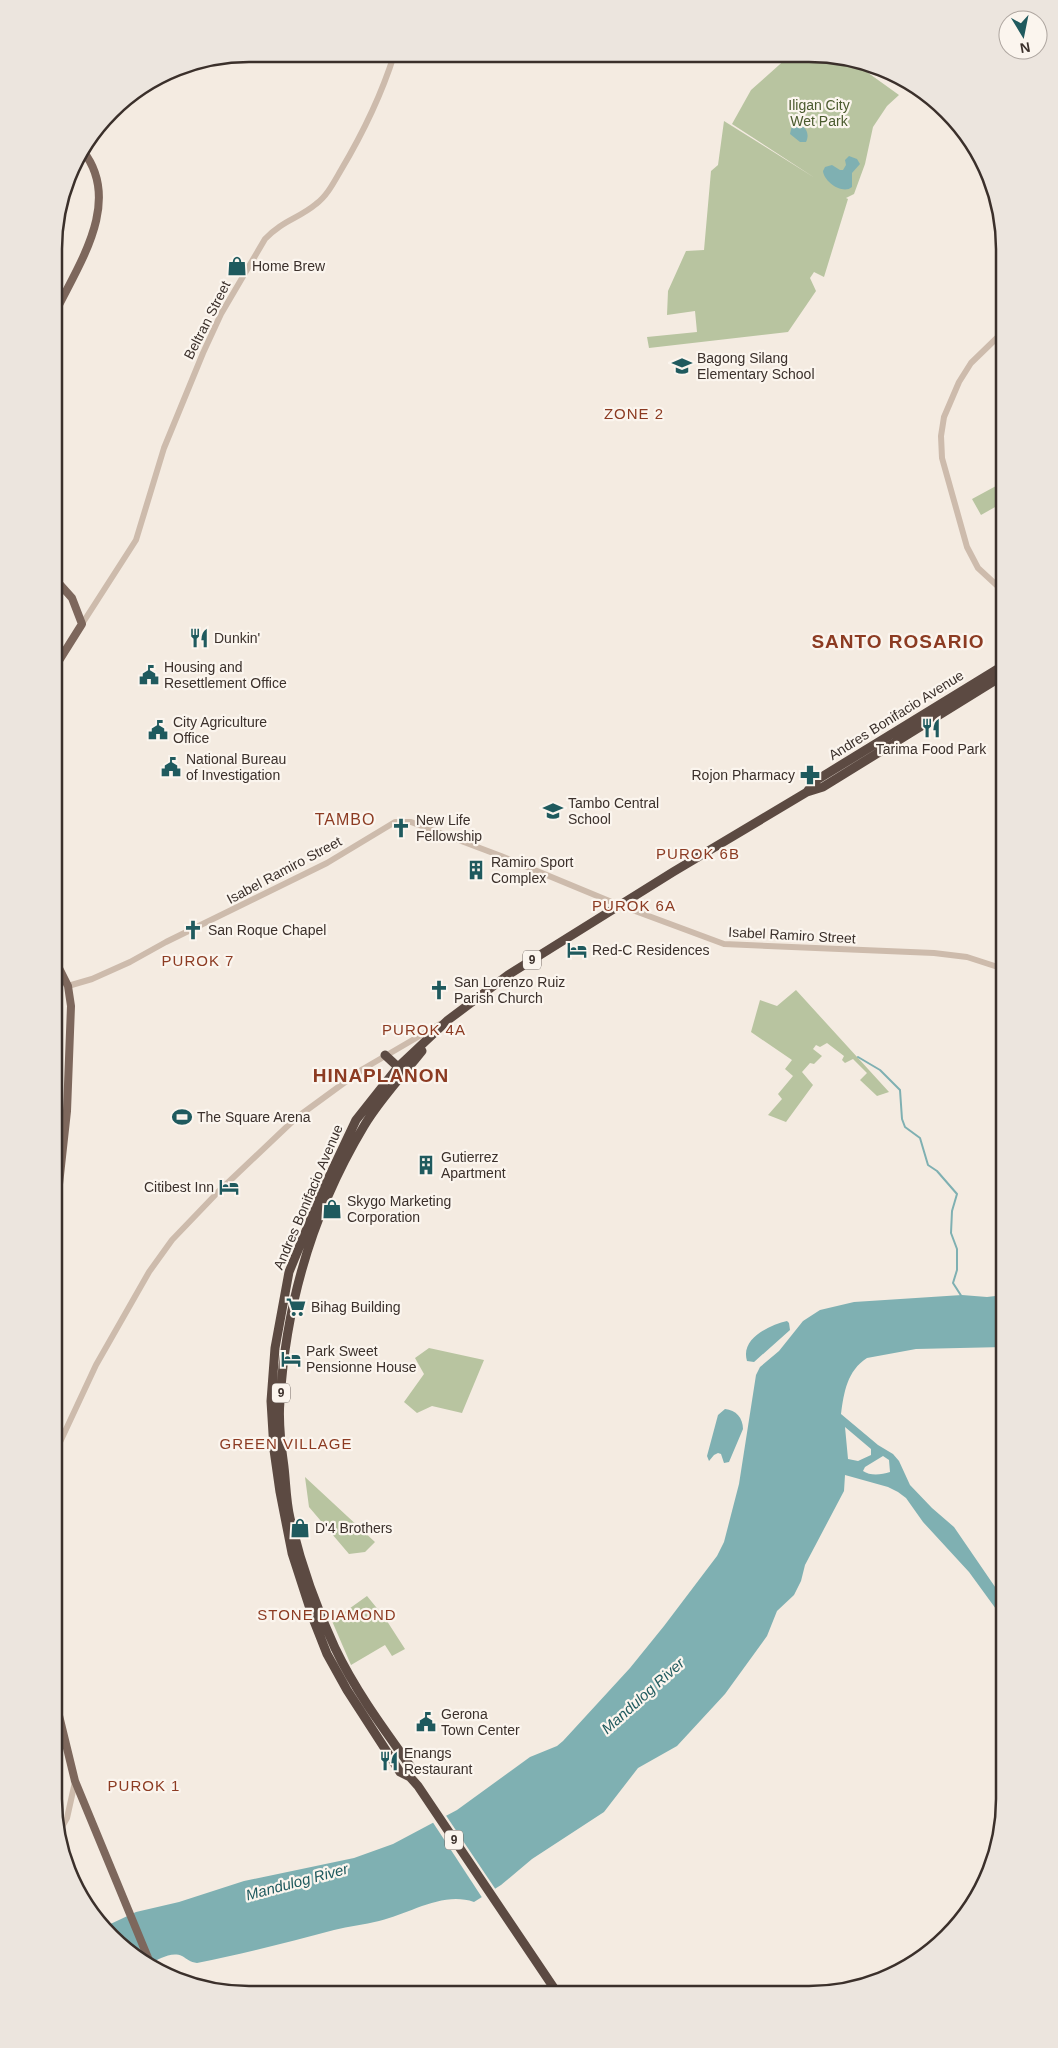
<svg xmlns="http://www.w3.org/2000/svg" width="1058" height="2048" font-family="Helvetica,sans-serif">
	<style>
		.green { fill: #b8c4a0 }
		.water { fill: #7fb0b2; fill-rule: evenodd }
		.pier { fill: #f4ebe1 }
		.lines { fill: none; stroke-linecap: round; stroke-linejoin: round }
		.stream { stroke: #7fb0b2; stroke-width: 2 }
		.minor { stroke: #cdbbac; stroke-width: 6 }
		.major { stroke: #7d675c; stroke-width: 8 }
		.highway { stroke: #5c4a42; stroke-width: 9 }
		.labels { text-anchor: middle; stroke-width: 4.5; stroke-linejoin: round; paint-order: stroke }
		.shield { fill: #fbf5ee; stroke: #756b66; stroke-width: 1 }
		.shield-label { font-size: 12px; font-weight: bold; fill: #3b302b }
		.park-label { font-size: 14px; fill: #4a5a2e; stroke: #fbf5ee }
		.poi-label { font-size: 14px; fill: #3b302b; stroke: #fbf5ee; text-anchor: start }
		.street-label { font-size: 14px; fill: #3b302b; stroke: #fbf5ee }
		.neighbourhood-label { font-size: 15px; letter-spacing: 1px; fill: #8c3b22; stroke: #fbf5ee }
		.water-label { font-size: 15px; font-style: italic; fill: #1f5a5e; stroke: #fbf5ee }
		.quarter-label { font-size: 16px; letter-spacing: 1px; fill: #8c3b22; stroke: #fbf5ee }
		.district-label { font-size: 19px; font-weight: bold; letter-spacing: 1px; fill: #8c3b22; stroke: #fbf5ee }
		.rim { fill: none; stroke: #3b302b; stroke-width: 2.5 }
	</style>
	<rect width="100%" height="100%" fill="#f4ebe1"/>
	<!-- green -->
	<path class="green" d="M788 57H846L899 95 887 106 873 127 865 164 854 194 846 198 848 199 824 277 814 272 810 278 816 291 788 332 649 348 647 337 697 332 695 311 667 315 668 291 686 251 704 250 711 171 718 165 724 121 815 178 732 124 751 90Z
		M996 486 1004 502 981 515 972 499Z
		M796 990 889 1092 877 1096 860 1080 867 1073 853 1059 845 1063 842 1060 844 1056 827 1043 820 1047 816 1045 813 1049 822 1056 814 1064 810 1063 802 1072 813 1085 786 1122 768 1115 782 1099 778 1094 793 1076 785 1069 792 1060 751 1032 760 1000 777 1006Z
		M429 1348 484 1360 462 1413 432 1406 417 1413 404 1402 424 1374 415 1358Z
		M305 1477 375 1542 365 1552 349 1554 309 1507Z
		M367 1596 385 1618 405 1649 392 1656 385 1645 351 1665 332 1621Z"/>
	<!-- water -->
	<path class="water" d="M799 124C806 127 810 134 806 142H800L790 134 792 125Z
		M849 156 857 159 860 164 852 173V187C843 195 824 182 823 171L825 167 832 165 840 170H843L846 165 845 160Z
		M962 1295 987 1297 1004 1295V1347L916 1349 867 1358C847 1371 844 1392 841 1414L878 1445 893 1454 899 1461 910 1485 932 1508 954 1527 1004 1600V1620L969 1572 923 1522 906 1498 898 1492 888 1487 845 1475 844 1491 805 1565 801 1581 794 1595 777 1611 767 1636 725 1694 677 1746 638 1768 604 1812 532 1859 501 1885 474 1902C442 1891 410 1914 379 1921 364 1925 349 1926 334 1930 289 1942 243 1954 197 1963 190 1962 187 1959 182 1956 171 1951 158 1960 149 1964L121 1946 104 1927 136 1912 179 1902 244 1881 354 1858 393 1844 457 1810 530 1757 557 1746 563 1741 630 1668 664 1626 717 1556 724 1542 739 1484 756 1375 760 1367 779 1351 803 1321 820 1310 854 1302ZM845 1427 871 1449V1455L858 1461 848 1459ZM883 1456 889 1460 890 1472C881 1475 870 1476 863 1471L865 1467Z
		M787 1321 789 1323 790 1330 754 1362 747 1361C740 1338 770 1325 787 1321Z
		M725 1409C736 1410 743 1418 743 1429L729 1462 724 1463 721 1454 718 1453 714 1455 709 1461 707 1456 718 1415Z"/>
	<!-- pier -->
	<path class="pier" d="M445 1814 496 1890 483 1899 432 1821Z"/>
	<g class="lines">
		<!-- stream -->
		<path class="stream" d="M858 1057 880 1070 900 1090 902 1119 905 1127 920 1138 928 1165 937 1171 957 1194 952 1211 951 1233 957 1249V1270L953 1283 962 1297"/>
		<!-- minor -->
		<path class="minor" d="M1004 592 978 568 967 547 942 458 941 436 944 417 959 382 971 363 1004 331
			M82 624 136 540 164 448 203 353 221 314 265 239C283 220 298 219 316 204 327 196 334 182 341 170 363 133 381 96 394 55
			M68 986 92 979 130 962 166 942 327 863 395 822H411L501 856 619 905 724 944 934 953 967 957 1004 969
			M54 1455 96 1365 149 1272 172 1240 218 1192 296 1118 363 1069 440 1024
			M59 1832 67 1818 75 1782"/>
		<!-- major -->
		<path class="major" d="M55 313C78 265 123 202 83 151
			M55 667 82 624 72 598 55 579
			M54 1230 67 1111 71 1006 68 986 57 964 55 954
			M54 1695 75 1781 151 1965"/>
		<!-- highway -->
		<path class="highway" d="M807 792 815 781 1004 665
			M385 1055 398 1067
			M410 1777 411 1767C383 1728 355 1690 335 1648 316 1607 300 1561 290 1518 286 1501 286 1484 284 1467 281 1446 278 1422 280 1401 286 1302 313 1211 364 1126 380 1099 403 1075 422 1051
			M558 1994 418 1786 410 1777 400 1772 347 1690 327 1654 314 1621 292 1553 280 1492 274 1450 271 1401 275 1348 289 1272 322 1192 356 1120 398 1067 448 1020 508 975 673 872 807 792 823 787 1004 675"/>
	</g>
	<!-- icons -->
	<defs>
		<symbol id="shop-bare" viewBox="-9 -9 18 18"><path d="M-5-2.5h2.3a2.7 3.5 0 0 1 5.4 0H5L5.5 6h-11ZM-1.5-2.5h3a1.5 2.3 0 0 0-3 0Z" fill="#1f5a5e" stroke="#fbf5ee" stroke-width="2.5" paint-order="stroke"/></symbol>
		<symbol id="school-bare" viewBox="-9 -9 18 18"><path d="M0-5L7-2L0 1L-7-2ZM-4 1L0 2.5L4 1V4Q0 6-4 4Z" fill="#1f5a5e" stroke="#fbf5ee" stroke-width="2.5" paint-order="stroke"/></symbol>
		<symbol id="restaurant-bare" viewBox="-9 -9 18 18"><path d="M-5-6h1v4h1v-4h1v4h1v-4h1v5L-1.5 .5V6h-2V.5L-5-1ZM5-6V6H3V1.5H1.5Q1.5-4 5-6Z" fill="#1f5a5e" stroke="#fbf5ee" stroke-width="2.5" paint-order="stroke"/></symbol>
		<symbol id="civic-bare" viewBox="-9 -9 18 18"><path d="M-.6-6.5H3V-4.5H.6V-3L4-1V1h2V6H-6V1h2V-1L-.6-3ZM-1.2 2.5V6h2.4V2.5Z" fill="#1f5a5e" stroke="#fbf5ee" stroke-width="2.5" paint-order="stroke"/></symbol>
		<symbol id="pharmacy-bare" viewBox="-9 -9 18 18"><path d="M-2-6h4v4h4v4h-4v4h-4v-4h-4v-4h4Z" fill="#1f5a5e" stroke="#fbf5ee" stroke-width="2.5" paint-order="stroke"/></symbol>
		<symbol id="church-bare" viewBox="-9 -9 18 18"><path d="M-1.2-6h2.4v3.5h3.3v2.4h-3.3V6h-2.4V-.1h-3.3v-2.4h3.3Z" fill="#1f5a5e" stroke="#fbf5ee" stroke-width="2.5" paint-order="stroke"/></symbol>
		<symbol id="building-bare" viewBox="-9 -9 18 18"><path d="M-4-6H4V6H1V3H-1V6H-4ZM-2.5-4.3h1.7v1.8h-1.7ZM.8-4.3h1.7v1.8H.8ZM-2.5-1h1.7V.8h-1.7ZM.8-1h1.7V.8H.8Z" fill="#1f5a5e" stroke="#fbf5ee" stroke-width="2.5" paint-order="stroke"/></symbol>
		<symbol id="hotel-bare" viewBox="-9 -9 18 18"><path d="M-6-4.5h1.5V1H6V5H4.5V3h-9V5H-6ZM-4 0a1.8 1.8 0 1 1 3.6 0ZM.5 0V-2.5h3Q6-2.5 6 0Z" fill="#1f5a5e" stroke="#fbf5ee" stroke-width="2.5" paint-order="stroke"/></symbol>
		<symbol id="stadium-bare" viewBox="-9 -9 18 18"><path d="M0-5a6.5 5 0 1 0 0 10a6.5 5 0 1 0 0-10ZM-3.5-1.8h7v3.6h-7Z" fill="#1f5a5e" stroke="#fbf5ee" stroke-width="2.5" paint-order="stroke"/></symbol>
		<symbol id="supermarket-bare" viewBox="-9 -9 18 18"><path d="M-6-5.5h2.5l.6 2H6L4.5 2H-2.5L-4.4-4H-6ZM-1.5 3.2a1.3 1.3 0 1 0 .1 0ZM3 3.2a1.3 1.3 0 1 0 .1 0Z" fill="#1f5a5e" stroke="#fbf5ee" stroke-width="2.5" paint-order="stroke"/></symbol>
	</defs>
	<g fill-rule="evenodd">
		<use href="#shop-bare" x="223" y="252" width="28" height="28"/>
		<use href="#school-bare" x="668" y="352" width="28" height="28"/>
		<use href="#restaurant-bare" x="185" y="624" width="28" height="28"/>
		<use href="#civic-bare" x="135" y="661" width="28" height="28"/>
		<use href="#restaurant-bare" x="917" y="714" width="28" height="28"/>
		<use href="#civic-bare" x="144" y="716" width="28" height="28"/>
		<use href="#civic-bare" x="157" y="753" width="28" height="28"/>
		<use href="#pharmacy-bare" x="796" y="761" width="28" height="28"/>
		<use href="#school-bare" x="539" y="797" width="28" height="28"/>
		<use href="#church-bare" x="387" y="814" width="28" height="28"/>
		<use href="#building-bare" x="462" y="856" width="28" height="28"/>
		<use href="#church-bare" x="179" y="916" width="28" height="28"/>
		<use href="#hotel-bare" x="563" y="936" width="28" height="28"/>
		<use href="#church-bare" x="425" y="976" width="28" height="28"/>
		<use href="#stadium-bare" x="168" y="1103" width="28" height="28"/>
		<use href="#building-bare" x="412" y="1151" width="28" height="28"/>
		<use href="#hotel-bare" x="215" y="1173" width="28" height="28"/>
		<use href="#shop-bare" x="318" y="1195" width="28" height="28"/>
		<use href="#supermarket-bare" x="282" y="1293" width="28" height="28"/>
		<use href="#hotel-bare" x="277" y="1345" width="28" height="28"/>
		<use href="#shop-bare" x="286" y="1514" width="28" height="28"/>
		<use href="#civic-bare" x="412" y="1708" width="28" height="28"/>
		<use href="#restaurant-bare" x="375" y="1747" width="28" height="28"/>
	</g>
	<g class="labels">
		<!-- shield labels -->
		<g class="shield">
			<rect x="523" y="950.5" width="18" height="19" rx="4"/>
			<rect x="272" y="1383.5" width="18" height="19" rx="4"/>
			<rect x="445" y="1830.5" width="18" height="19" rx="4"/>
		</g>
		<g class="shield-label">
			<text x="532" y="964">9</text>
			<text x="281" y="1397">9</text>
			<text x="454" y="1844">9</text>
		</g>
		<!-- park labels -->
		<g class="park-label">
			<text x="819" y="110">Iligan City<tspan x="819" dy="16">Wet Park</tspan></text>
		</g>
		<!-- poi labels -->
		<g class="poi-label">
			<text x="252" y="271">Home Brew</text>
			<text x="697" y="363">Bagong Silang<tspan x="697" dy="16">Elementary School</tspan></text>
			<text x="214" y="643">Dunkin'</text>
			<text x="164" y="672">Housing and<tspan x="164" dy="16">Resettlement Office</tspan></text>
			<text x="173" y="727">City Agriculture<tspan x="173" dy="16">Office</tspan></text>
			<text x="931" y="754" text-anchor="middle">Tarima Food Park</text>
			<text x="186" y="764">National Bureau<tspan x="186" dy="16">of Investigation</tspan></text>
			<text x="795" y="780" text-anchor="end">Rojon Pharmacy</text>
			<text x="568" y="808">Tambo Central<tspan x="568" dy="16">School</tspan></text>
			<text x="416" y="825">New Life<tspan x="416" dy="16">Fellowship</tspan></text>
			<text x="491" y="867">Ramiro Sport<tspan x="491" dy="16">Complex</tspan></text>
			<text x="208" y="935">San Roque Chapel</text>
			<text x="592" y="955">Red-C Residences</text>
			<text x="454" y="987">San Lorenzo Ruiz<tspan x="454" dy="16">Parish Church</tspan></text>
			<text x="197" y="1122">The Square Arena</text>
			<text x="441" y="1162">Gutierrez<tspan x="441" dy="16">Apartment</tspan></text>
			<text x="214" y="1192" text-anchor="end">Citibest Inn</text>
			<text x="347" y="1206">Skygo Marketing<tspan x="347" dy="16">Corporation</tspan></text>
			<text x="311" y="1312">Bihag Building</text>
			<text x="306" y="1356">Park Sweet<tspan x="306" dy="16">Pensionne House</tspan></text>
			<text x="315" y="1533">D'4 Brothers</text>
			<text x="441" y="1719">Gerona<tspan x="441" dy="16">Town Center</tspan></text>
			<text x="404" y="1758">Enangs<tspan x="404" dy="16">Restaurant</tspan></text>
		</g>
		<!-- street labels -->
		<g class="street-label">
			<text transform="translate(207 320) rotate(-63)" y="5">Beltran Street</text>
			<text transform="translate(896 715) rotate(-32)" y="5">Andres Bonifacio Avenue</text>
			<text transform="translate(284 870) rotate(-28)" y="5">Isabel Ramiro Street</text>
			<text transform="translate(792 935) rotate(3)" y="5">Isabel Ramiro Street</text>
			<text transform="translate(308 1197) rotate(-67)" y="5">Andres Bonifacio Avenue</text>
		</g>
		<!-- neighbourhood labels -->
		<g class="neighbourhood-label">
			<text x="634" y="419">ZONE 2</text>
			<text x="698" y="859">PUROK 6B</text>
			<text x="634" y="911">PUROK 6A</text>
			<text x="198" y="966">PUROK 7</text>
			<text x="424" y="1035">PUROK 4A</text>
			<text x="286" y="1449">GREEN VILLAGE</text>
			<text x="327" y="1620">STONE DIAMOND</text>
			<text x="144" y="1791">PUROK 1</text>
		</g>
		<!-- water labels -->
		<g class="water-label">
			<text transform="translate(643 1696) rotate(-42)" y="5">Mandulog River</text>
			<text transform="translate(297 1882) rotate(-15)" y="5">Mandulog River</text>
		</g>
		<!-- quarter labels -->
		<g class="quarter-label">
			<text x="345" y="825">TAMBO</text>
		</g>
		<!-- district labels -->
		<g class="district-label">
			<text x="898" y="648">SANTO ROSARIO</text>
			<text x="381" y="1082">HINAPLANON</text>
		</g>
	</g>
	<!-- crop -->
	<path d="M0 0H1058V2048H0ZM249 62H809A187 187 0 0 1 996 249V1799A187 187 0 0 1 809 1986H249A187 187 0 0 1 62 1799V249A187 187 0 0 1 249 62Z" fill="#ece5de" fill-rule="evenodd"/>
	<path class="rim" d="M249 62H809A187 187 0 0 1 996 249V1799A187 187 0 0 1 809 1986H249A187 187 0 0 1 62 1799V249A187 187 0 0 1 249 62Z"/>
	<!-- north arrow -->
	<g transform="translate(1023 35) rotate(170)"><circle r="24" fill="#fbf5ee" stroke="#aea6a0"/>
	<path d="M0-4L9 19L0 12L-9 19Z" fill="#1f5a5e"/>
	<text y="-8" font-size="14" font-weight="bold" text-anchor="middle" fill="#3b302b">N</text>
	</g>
</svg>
